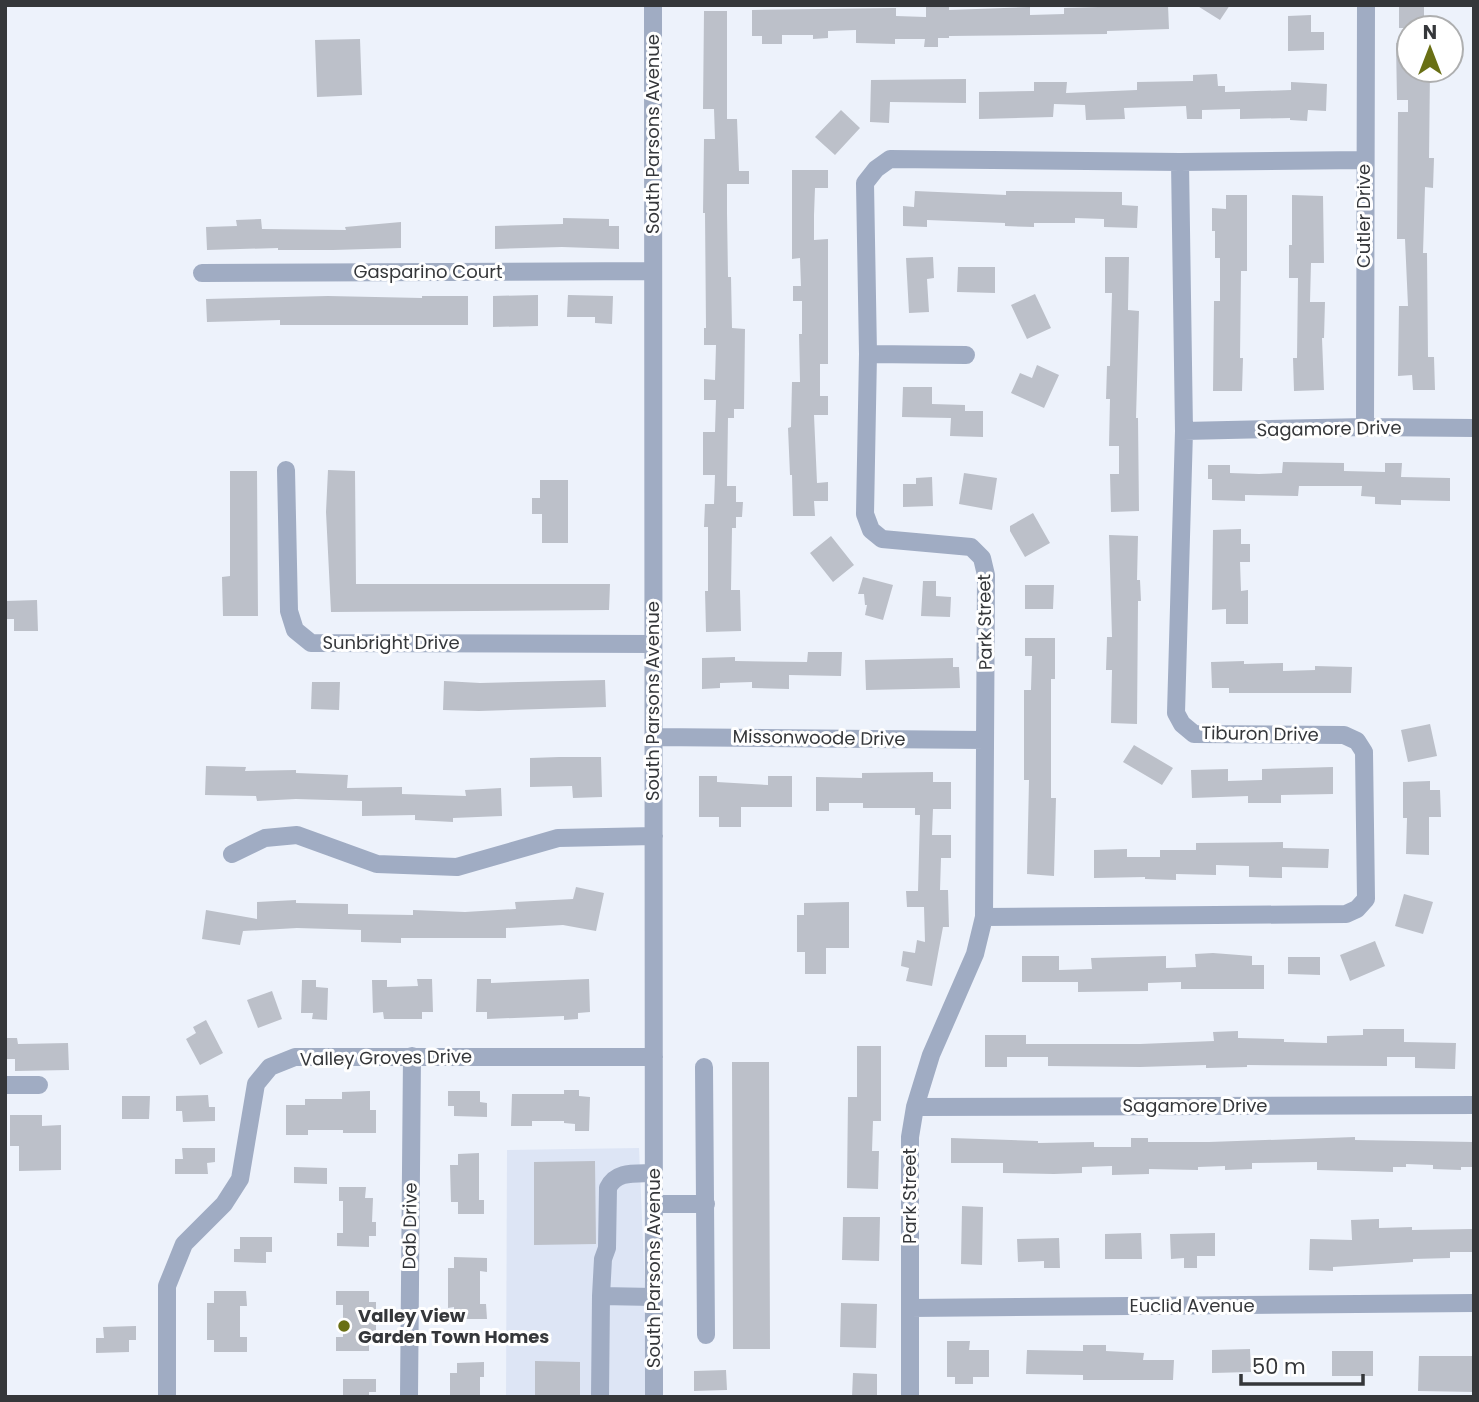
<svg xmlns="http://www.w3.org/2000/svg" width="1479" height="1402" font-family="Poppins,sans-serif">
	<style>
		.built { fill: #dde5f5 }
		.building { fill: #bcc0c9 }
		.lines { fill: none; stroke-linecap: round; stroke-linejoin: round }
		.minor { stroke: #a0acc3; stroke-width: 18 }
		.poi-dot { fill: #696f14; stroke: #fff; stroke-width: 2.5 }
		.labels { text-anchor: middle; stroke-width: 6; stroke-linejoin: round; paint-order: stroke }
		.street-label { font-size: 18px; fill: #35373a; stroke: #fff }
		.poi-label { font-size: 18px; font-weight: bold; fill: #35373a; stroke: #fff; text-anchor: start }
	</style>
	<rect width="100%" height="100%" fill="#edf2fb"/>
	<!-- built -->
	<path class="built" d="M639 1148 646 1314V1397H506L507 1150Z"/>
	<!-- building -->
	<path class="building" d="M1168 5 1169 29 1107 31V34L949 36V38H938V47H924L925 39H895V44L856 43V30L828 31V38L813 39V35H782V44H762V36H752V10L896 8V16L926 17V7H949V10L1030 7V15L1064 14V8Z
		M1196 5H1230L1220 20Z
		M1399 5H1424V28H1399Z
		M704 11H727V119H737L739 171H749V184H727V213L728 277H731L732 328 745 329 744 409H734V418H728L727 486H736V502H743L742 517H736V528H732L731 590H740L741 631 706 632 705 591H708V527H704L705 504H714L715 475H703V432H715L716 400H704V379L715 380 716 345H704V328H706L705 213H703L704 139H715L714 109H703Z
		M1311 15V32H1324V50L1288 51V16Z
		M360 39 362 95 317 97 315 40Z
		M1396 43H1409V70H1430L1429 158H1434L1433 188 1425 187 1423 253H1427L1428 357H1434L1435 390H1413L1412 375 1398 376 1399 306H1408L1405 239H1397L1398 112H1408V100H1397Z
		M1217 74 1218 86H1225V92L1291 90V82L1327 84 1326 111 1308 110 1307 121 1290 120V118L1240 119V109L1202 110V119H1187L1186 106 1124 108 1125 119 1086 120 1085 105 1054 104 1053 117 979 119V92L1034 91V82H1067L1066 93 1137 90V82L1193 81V75Z
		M966 79V103L890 102 889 123 870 122 871 80Z
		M841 110 860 128 835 155 815 137Z
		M792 170H828V188H815L814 215V240L828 239V364H820V396H828V415H814L817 483 828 482V501H814L815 516H793L792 475H790L788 428 791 427 792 382H800L799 334H802V301H793V286H801L800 258 792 259Z
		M915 191 1006 195V191L1122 192V205L1138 206 1137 228 1104 227V219L1075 218V223H1034V227L1005 226V223L927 220V227L903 226V206L914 207Z
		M1226 195H1247V271H1241L1240 358H1243L1242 391H1213L1214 301H1220V258H1215V231H1212V208L1226 209Z
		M1292 195 1323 196 1324 263H1311L1310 302H1325L1324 338H1322L1324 390 1294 391 1293 358H1297L1298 278H1289V245H1292Z
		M563 218 609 219V226H619V249L562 247 495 249V226L563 224Z
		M261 219 262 229 346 230 345 227 401 222V248L333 250H278V248L207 250 206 227 237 226 236 220Z
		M933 257 934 278 927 279 929 312 909 313 906 258Z
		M1105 257H1129L1128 310 1139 311 1136 418H1138L1139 511 1111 512 1110 474H1119V446H1109L1110 399H1106L1107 366H1110L1112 293H1105Z
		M958 267H995V293L957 292Z
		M1035 294 1051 328 1027 339 1011 305Z
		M538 295V326L493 327V296Z
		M568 295 613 296 612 324 595 323V317H567Z
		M328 296 422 298V296H468V325H280V320L207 322 206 299Z
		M1037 365 1059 375 1044 408 1011 393 1020 373 1032 378Z
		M903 387H932V404L965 405V411H983V437L950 436 951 418 902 417Z
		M1283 462 1344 463V471L1385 472V463H1402L1401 477 1450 478V501L1401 500V505L1375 504V497L1361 496 1362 486H1299L1298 496 1245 495V501L1212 500V479H1208V465H1230V473L1259 474 1282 473Z
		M328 470 355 471 356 584H610L609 610 331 612 326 512Z
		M230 471H257L258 616H223L222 577 230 576Z
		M964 473 997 478 992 510 959 504Z
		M932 477 933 506 903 507V484H916V478Z
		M540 480H568V543H542V514H532V498H540Z
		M1033 513 1050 543 1025 557 1010 531V526Z
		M1241 529V544H1250V562H1240L1241 591 1248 590V624H1226V609L1212 610 1213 530Z
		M1109 535 1138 536 1137 580H1140L1141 601H1138L1137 724 1111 723 1112 670H1106L1107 637H1112Z
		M831 536 854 565 833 582 810 553Z
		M863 577 893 585 883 620 865 615 867 605H865L864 594H858Z
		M923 581H936V596L951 597 950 617 921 616Z
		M1025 585H1054L1053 609H1025Z
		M37 600 38 631H14V619H6V601Z
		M1025 638H1055V679H1051V798H1056L1054 876 1027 874 1029 780H1024V690H1031L1032 656H1025Z
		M808 652H842L841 676 789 675V689L752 688V682L720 683V688L702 689V658L735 657V661L807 662Z
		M953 658V667H959L960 688 866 690 865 660Z
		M1244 661V664L1283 663V671L1315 670V666L1352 667 1351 693H1229V688H1212L1211 662Z
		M605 680 606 707 479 711 443 710 444 681 480 683Z
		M312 682H340L339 710 311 709Z
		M1430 724 1437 756 1408 762 1401 730Z
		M1134 745 1173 768 1162 785 1123 762Z
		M559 757H601L602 797 573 798 572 786 530 787V758Z
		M206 766 246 767 245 771 296 770V773L348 775 347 788 402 787V794L466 796 465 790 501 788 502 816 453 818V822L415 820V815L362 816V801L296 799 257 801 256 796 205 795Z
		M1333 767V794L1281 795V803H1248V796L1192 798 1191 770 1228 769V781L1262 780V769Z
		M933 772V782H951V809H933L932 835H951V858H941L940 890H948L949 927H943L932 986 906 981 909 968 901 966 903 951 915 953 917 940 925 942 924 907H907L906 891H918L920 815H915V808H863V803H829V811H816V777L862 778V773Z
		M699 776H717V782L768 785V776H792V807H741V827H719V817H699Z
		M1430 781V790H1440L1441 817H1429V855L1406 854 1407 818H1403V782Z
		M1283 842V848L1329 849 1328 868 1282 867V878L1249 877V866L1216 865V875L1176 874V880L1145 879V877L1094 878V850L1127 849V857H1160V850H1196V843Z
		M576 887 604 893 596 931 563 925 506 928V938H401V943L361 942V930L297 928 243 931 240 945 202 939 206 910 257 919V902L296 900V903L348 904V914L413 915V910L465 912 516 909 515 902 573 899Z
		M1404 894 1433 902 1423 934 1395 926Z
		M849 902V948H826V974H805V952H797V915H804V903Z
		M1375 941 1385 966 1350 981 1340 955Z
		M1213 953 1252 956V965H1264V989H1181V982L1148 983V991L1078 992V982H1022V956H1059V970L1092 969 1091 958 1166 956V968L1196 967 1195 954Z
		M1288 957H1320V975L1288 974Z
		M417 979H432L433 1012H422V1019H384L383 1012 373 1013 372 980H387V987L418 986Z
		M477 979H491V983L589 979 590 1012 578 1013V1019L564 1020V1016L487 1019V1012H476Z
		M302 980H316V987L328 988 327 1020 312 1019 313 1013H301Z
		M272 991 282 1019 258 1028 247 1000Z
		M206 1020 223 1053 200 1065 186 1039 196 1033 193 1027Z
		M1363 1029H1404V1042L1456 1043 1455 1069 1415 1068V1057H1387V1066L1247 1065V1067L1206 1068V1065L1140 1067 1048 1066V1057H1007V1067H985V1035H1026V1044H1140L1214 1041 1213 1032 1238 1031V1038L1284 1039V1042L1327 1043V1036L1363 1035Z
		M5 1038H17L18 1044 68 1043 69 1070 15 1071V1059H5Z
		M857 1046H881V1121H873L872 1151H879L878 1189 847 1188 848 1097H857Z
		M732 1062H769L770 1349H733Z
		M564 1090H579V1096L590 1097 589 1131H575V1124L564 1123V1121H532V1126H511L512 1094H564Z
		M370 1091V1110H376V1133H343V1130H308V1135H286V1105H305V1099H342V1092Z
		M448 1091H480V1102L487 1103V1117L454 1116V1106H448Z
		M208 1095 209 1107H215V1121L183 1122 182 1111H176V1096Z
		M122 1096H150L149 1119H122Z
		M10 1115H42V1126L61 1125V1170L19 1171V1146H10Z
		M1355 1137V1140L1474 1142V1167H1461V1170L1433 1169V1165L1406 1164V1167H1393V1172L1317 1170V1162L1252 1163V1169L1225 1170V1166L1198 1167V1170L1149 1169V1174L1112 1175V1166L1082 1167V1173L1054 1174 1003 1173V1163H951V1138L1038 1141V1143L1094 1142V1147H1131V1138H1148V1142H1209Z
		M182 1148H215V1162L207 1163 208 1174H175V1159H183Z
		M479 1153V1200H484V1214H458V1202H451L450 1165H458V1154Z
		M595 1161 596 1244 534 1245V1162Z
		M294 1167 327 1168V1184L294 1183Z
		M339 1187H366L365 1198H373L372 1222H376V1236H369V1247L337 1246V1233H343V1201H339Z
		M962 1206 983 1207 982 1265 961 1264Z
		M843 1217H880L879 1261 842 1260Z
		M1379 1219V1228L1412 1227V1230L1472 1229V1252H1450V1258L1413 1259V1262L1333 1267V1271L1309 1270 1310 1239 1352 1240 1351 1220Z
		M1141 1233 1142 1259H1105V1234Z
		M1215 1233V1256H1197V1268H1184V1258L1171 1259 1170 1234Z
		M240 1237H272V1252H266V1263L234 1262V1249H240Z
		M1059 1238 1060 1268H1044V1261L1018 1262 1017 1239Z
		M454 1257 487 1258V1272L480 1271V1304H486L487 1319H454V1307L448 1308V1268H454Z
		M214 1291H246L247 1306H240V1337H247V1352H214V1340H207V1303H214Z
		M336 1291H369V1302H376V1340H369V1351H336V1337H343V1305H336Z
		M841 1303 877 1304 876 1348 840 1347Z
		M136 1326V1340H129V1352L96 1353V1338H104L103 1327Z
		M947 1341H970L969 1350H989V1377H973V1384H955V1377H947Z
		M1083 1345H1106V1351L1144 1353 1143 1360H1174L1173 1380H1083V1375L1026 1374 1027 1350 1083 1351Z
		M1250 1349 1251 1372 1212 1373V1350Z
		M1332 1351H1373V1376H1332Z
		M1419 1356H1474V1392L1418 1391Z
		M535 1361 580 1362V1397H535Z
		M484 1362V1377H480V1397H450V1373H457V1363Z
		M726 1370 727 1390 694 1391V1371Z
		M853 1373 877 1374V1397H852Z
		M343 1379H376V1392H369V1397H343Z"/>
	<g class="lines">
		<!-- minor -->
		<path class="minor" d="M653 5 654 1397
			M202 273 653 271
			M868 354 966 355
			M1365 427 1366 5
			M1184 431 1365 427 1474 428
			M286 470 289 611 295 630 311 643 653 644
			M653 737 985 740
			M232 854 265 838 297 835 377 864 457 867 558 838 654 836
			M984 917 1346 914 1357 909 1366 899 1364 752 1357 741 1344 735 1194 734 1182 724 1176 713 1184 431 1180 162
			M704 1067 706 1335
			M5 1085H39
			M915 1107 1474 1105
			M654 1204H706
			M601 1296 654 1297
			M910 1308 1474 1303
			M167 1397V1286L184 1244 224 1204 240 1179 256 1084 270 1067 295 1057H654
			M409 1397 412 1056
			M600 1397 601 1296 603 1259 607 1248 608 1188C616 1170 637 1174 654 1173
			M910 1397V1137L915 1107 931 1055 975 954 984 917 986 575 982 558 971 547 882 539 871 530 865 514 868 354 865 183 876 169 890 159 1180 162 1364 160"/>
	</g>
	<!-- markers -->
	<circle class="poi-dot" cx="344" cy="1326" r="7"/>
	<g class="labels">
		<!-- street labels -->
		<g class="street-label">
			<text transform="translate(653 134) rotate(-90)" y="6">South Parsons Avenue</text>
			<text transform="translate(1364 216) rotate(-90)" y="6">Cutler Drive</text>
			<text x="428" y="278">Gasparino Court</text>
			<text transform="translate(1329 429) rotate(-1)" y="6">Sagamore Drive</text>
			<text transform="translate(985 622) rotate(-91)" y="6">Park Street</text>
			<text x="391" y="649">Sunbright Drive</text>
			<text transform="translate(653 701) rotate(-90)" y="6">South Parsons Avenue</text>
			<text transform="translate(1260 734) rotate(1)" y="6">Tiburon Drive</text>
			<text transform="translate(819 738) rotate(1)" y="6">Missonwoode Drive</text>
			<text transform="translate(386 1058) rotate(-1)" y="6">Valley Groves Drive</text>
			<text x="1195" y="1112">Sagamore Drive</text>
			<text transform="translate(910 1196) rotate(-90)" y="6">Park Street</text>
			<text transform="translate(410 1226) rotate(-89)" y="6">Dab Drive</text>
			<text transform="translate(654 1268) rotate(-90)" y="6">South Parsons Avenue</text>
			<text x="1192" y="1312">Euclid Avenue</text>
		</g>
		<!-- poi labels -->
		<g class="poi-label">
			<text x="358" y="1322">Valley View<tspan x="358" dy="21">Garden Town Homes</tspan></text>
		</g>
	</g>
	<!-- border -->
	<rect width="1479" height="1402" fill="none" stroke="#35373a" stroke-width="14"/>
	<!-- north arrow -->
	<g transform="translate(1430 49)"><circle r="33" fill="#ffffff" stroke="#aeafb0" stroke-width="2"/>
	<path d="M0-5L12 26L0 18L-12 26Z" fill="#696f14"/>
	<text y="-10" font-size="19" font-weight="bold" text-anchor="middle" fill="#35373a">N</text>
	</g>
	<!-- scale -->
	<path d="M1241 1374v10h122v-10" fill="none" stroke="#35373a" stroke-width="3.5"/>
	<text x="1252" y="1374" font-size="21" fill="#35373a" stroke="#ffffff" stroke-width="5" paint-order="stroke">50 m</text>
</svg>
